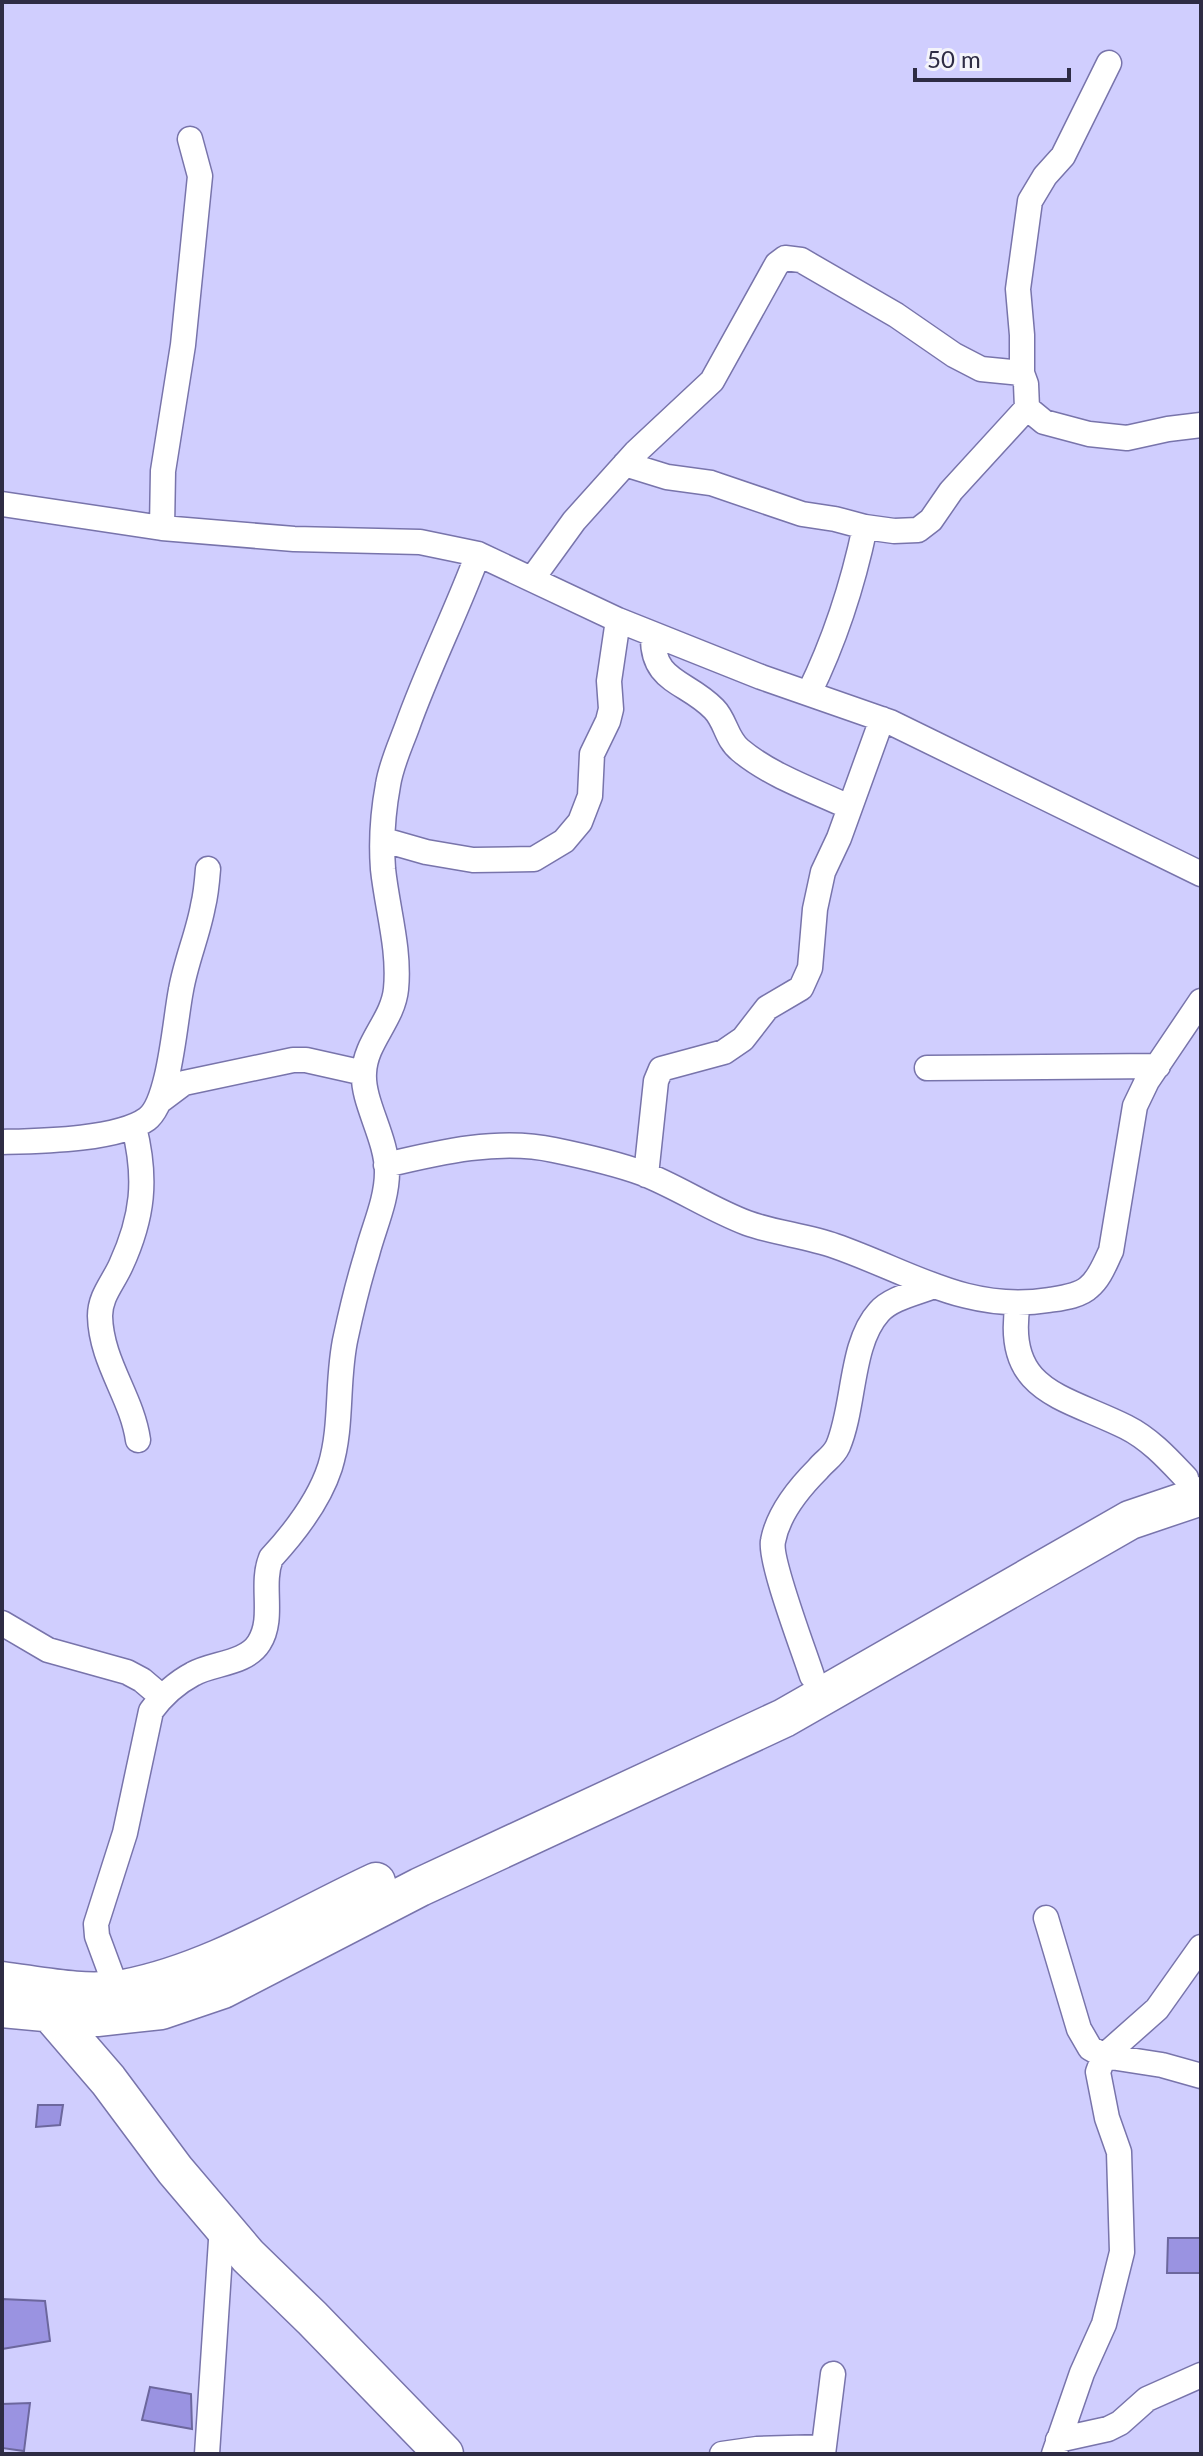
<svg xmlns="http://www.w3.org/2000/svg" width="1203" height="2456" font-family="Lato,sans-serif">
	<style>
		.building { fill: #9a93e1; stroke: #6c679d; stroke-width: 2 }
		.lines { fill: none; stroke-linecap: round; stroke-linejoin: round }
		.minor-casing { stroke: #7874ab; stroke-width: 27 }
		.primary-casing { stroke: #7874ab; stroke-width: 41 }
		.minor { stroke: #fff; stroke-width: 24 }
		.primary { stroke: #fff; stroke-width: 38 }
	</style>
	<rect width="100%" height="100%" fill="#d0cefe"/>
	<!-- building -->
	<path class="building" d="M38 2105H63L60 2125 36 2127Z
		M1168 2238H1201V2273H1167Z
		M2 2299 45 2301 50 2341 2 2349Z
		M150 2387 191 2394 192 2429 142 2420Z
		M30 2403 24 2451 2 2448V2404Z"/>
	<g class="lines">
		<defs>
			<path id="minor" d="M1109 63 1063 156 1045 176 1030 201 1018 289 1022 335V373L1026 384 1027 408 1044 422 1089 434 1127 438 1168 429 1201 425
				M625 464 667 477 711 483 802 514 835 519 865 527 894 531 918 530 931 520 951 491 1027 408
				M2 504 162 528 294 539 420 542 478 554 618 620 761 677 890 722 1201 874
				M162 528 163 471 183 345 200 176 190 139
				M532 579 574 521 636 452 712 381 777 264 785 258 801 260 896 315 954 355 981 369 1022 373
				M653 634C651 683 686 680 714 709 726 721 726 739 740 750 771 776 813 790 849 807
				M809 693C834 642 853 584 865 527
				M384 840 426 852 473 860 534 859 564 841 580 822 590 796 592 754 608 721 611 709 609 681 618 620
				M927 1068 1158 1066
				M160 1101 184 1083 293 1060H306L364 1073
				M134 1127C147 1179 143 1217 121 1265 113 1283 100 1296 100 1316 101 1362 132 1397 138 1440
				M2 1142C39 1141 118 1140 147 1119 170 1102 175 1019 181 990 186 961 198 934 203 906 206 894 207 882 208 869
				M386 1165C440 1152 500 1138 554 1150 583 1156 615 1163 642 1173 678 1187 710 1209 747 1223 775 1233 807 1236 835 1246 910 1272 967 1313 1049 1300 1062 1298 1080 1296 1089 1287 1100 1278 1105 1263 1111 1251L1135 1106 1147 1081 1201 1001
				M646 1175 656 1081 661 1069 724 1052 743 1039 767 1008 801 988 810 968 815 909 823 872 839 838 882 719
				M1018 1303C1003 1392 1064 1396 1126 1427 1150 1439 1168 1459 1186 1478
				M2 1623 48 1650 127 1672 142 1680 162 1697
				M812 1676C804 1651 769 1560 773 1541 778 1514 799 1488 818 1469 825 1460 833 1457 838 1446 855 1406 850 1344 879 1312 891 1298 917 1293 934 1286
				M1046 1918 1079 2029 1090 2048 1104 2056 1162 2065 1201 2076
				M117 1990 97 1936 96 1924 125 1833 151 1711C162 1696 176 1683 193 1674 212 1663 246 1664 259 1643 275 1618 260 1585 271 1558 295 1532 319 1501 330 1467 343 1425 336 1379 346 1336 352 1308 359 1280 367 1254 374 1227 387 1200 387 1172 387 1138 362 1102 364 1073 365 1042 393 1020 396 989 400 949 387 908 383 869 381 842 383 812 388 785 391 765 400 746 407 727 428 668 456 613 478 554
				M1058 2440 1108 2429 1120 2423 1147 2399 1201 2375
				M207 2454 222 2225
				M722 2454 757 2449 823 2447
				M823 2454 833 2374
				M1054 2454 1082 2373 1104 2324 1122 2252 1119 2152 1107 2118 1098 2072 1104 2056 1157 2009 1201 1947"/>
			<path id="primary" d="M2 1981C41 1986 84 1996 124 1989 213 1972 294 1920 376 1882
				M46 2000 52 2015 108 2080 175 2170 248 2256 312 2318 444 2454
				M2 2008 97 2017 161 2010 223 1989 420 1887 784 1718 1130 1520 1201 1496"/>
		</defs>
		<!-- minor casing -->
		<use href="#minor" class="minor-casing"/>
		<!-- primary casing -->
		<use href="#primary" class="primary-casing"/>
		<!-- minor -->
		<use href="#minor" class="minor"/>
		<!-- primary -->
		<use href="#primary" class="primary"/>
	</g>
	<!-- border -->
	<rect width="1203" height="2456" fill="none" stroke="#2e2c44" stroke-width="8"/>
	<!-- scale -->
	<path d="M915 68v12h154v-12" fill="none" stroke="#2e2c44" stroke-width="4"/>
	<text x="927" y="68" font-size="24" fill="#2e2c44" stroke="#f4f4fa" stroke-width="6" paint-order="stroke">50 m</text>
</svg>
